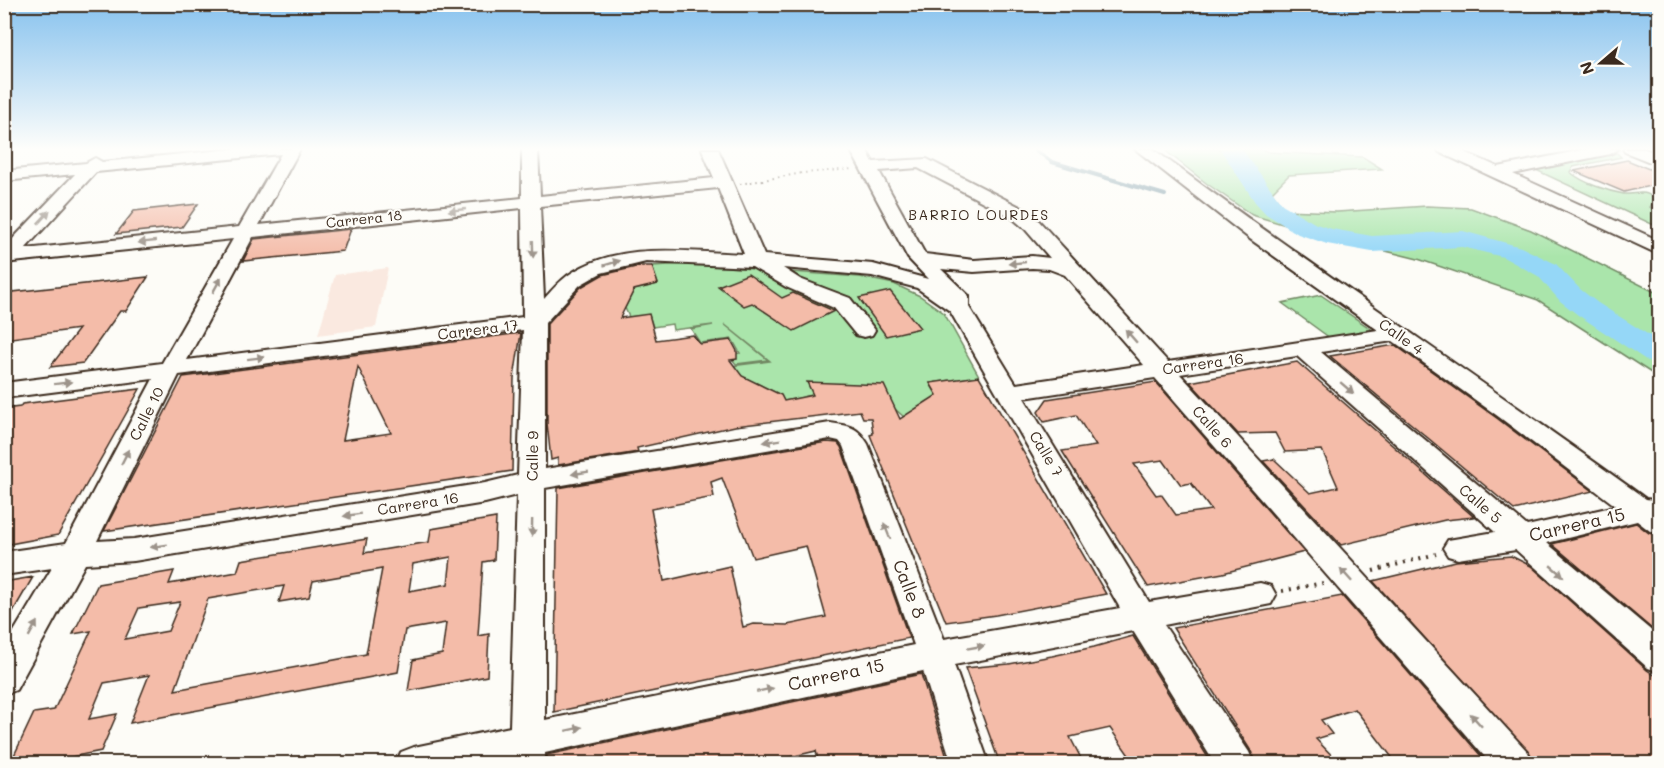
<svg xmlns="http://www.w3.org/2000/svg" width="1664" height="768" font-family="Mali,sans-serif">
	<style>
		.built { fill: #fae9e0 }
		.green { fill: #aae5ab; stroke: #728864; stroke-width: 1.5 }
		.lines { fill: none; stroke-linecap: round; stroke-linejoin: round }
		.stream { stroke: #7192a0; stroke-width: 4 }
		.river { fill: #95d7f7; fill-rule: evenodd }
		.building { fill: #f4bca9; stroke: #3b2a1e; stroke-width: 1.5; fill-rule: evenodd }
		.minor-casing { stroke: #3b2a1e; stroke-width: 4 }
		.path-far1 { stroke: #3b2a1e; stroke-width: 2; stroke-dasharray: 1.5 4; stroke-linecap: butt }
		.path { stroke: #3b2a1e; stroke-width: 4; stroke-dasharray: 2 6; stroke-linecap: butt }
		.minor { fill: #fdfcf7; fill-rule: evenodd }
		.oneway { fill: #9c938a }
		.labels { text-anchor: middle; stroke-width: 4.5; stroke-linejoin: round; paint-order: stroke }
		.far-neighbourhood-label { font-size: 14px; letter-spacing: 1.5px; fill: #3b2a1e; stroke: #fdfcf7 }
		.far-street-label { font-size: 14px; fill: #3b2a1e; stroke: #fdfcf7 }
		.street-label { font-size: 15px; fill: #3b2a1e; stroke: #fdfcf7 }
		.near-street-label { font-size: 18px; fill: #3b2a1e; stroke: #fdfcf7 }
	</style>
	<rect width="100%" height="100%" fill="#fdfcf7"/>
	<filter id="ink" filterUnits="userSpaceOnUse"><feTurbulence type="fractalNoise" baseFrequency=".0167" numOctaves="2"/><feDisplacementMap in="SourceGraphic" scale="12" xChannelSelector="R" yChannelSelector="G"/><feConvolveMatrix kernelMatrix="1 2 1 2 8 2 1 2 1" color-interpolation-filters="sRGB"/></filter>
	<g filter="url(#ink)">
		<!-- built -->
		<path class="built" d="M388 268 376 327 318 335 335 275Z"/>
		<!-- green -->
		<path class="green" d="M1171 149H1262L1269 152 1363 157 1382 169 1289 175 1272 192 1285 210 1337 212 1427 206 1471 208 1531 230 1659 294V378L1538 300 1418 259 1309 232 1252 215 1206 183 1167 152Z
			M1617 153 1621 157 1573 167 1570 172C1583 183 1607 191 1624 194 1635 195 1646 188 1655 200L1650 207 1659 214V226H1656L1536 170Z
			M686 264 860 277 894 284 920 296 944 313 979 376 930 383 946 412 928 401 904 417 896 410 813 395 784 401 781 395 723 367 770 361 724 324 768 360 736 364 728 354 740 353 732 339 700 343 691 329 713 325 673 330 672 324 653 327 649 315 629 317 625 308 634 290 658 284 652 266Z
			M1321 295 1371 329 1330 338 1282 303Z"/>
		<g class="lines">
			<!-- stream -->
			<path class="stream" d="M1034 149 1052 162 1165 195"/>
			<!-- river -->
			<path class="river" d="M1220 149H1242L1282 204 1316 224 1332 229 1372 236 1463 231 1521 247 1556 264 1580 289 1598 303 1660 342V365L1649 362 1578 315 1560 301 1538 276 1503 257 1462 247 1372 252 1327 244 1298 234 1266 214 1255 202Z"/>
		</g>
		<!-- building -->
		<path class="building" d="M1627 160 1659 173V184L1624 192 1574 171Z
			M198 204 182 227 116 234 134 211Z
			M351 229 343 251 243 261 254 239Z
			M640 266H652L658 284 634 290 620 318 649 314 656 340 693 335 700 344 731 340 737 351V359L730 360 742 376 781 395 784 401 813 395 807 382 884 385 900 419 937 395 930 383 979 376 1106 594 996 615 946 622 870 435 873 434 871 418H863L860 411 735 426 637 448 638 452 558 465V458L551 460 547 423V324L581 287 602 275Z
			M748 274 782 298 793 293 834 311 794 331 752 303 744 306 718 286Z
			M148 277 126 311H120L83 363 50 367 79 329 4 339V293Z
			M890 291 920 328 886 336 859 298Z
			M521 333 514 378 512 471 104 531 183 377ZM358 367 391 433 343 440Z
			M1395 345 1498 419 1593 491 1514 510 1330 356Z
			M1297 362 1351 409 1474 517 1445 520 1341 545 1263 461 1274 459 1310 493 1338 487 1322 450 1285 452 1275 433 1238 434 1190 382Z
			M1156 382 1304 552 1223 573 1148 587 1062 451 1096 446 1076 415 1044 422 1038 412 1047 399ZM1163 460 1181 485 1191 483 1211 510 1176 515 1161 494 1156 495 1134 464Z
			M140 389 58 535 4 545V409L20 407 22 404Z
			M827 442 838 443 841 447 909 638 554 712 558 488ZM722 478 753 558 806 546 826 617 787 625 754 624 743 627 730 566 664 581 651 509 714 497 711 482Z
			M496 518 494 560 483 562 478 636 489 634 487 676 408 691 413 660 442 654 446 623 405 630 398 672 130 723 149 675 104 683 89 719 117 714 101 751 36 764H10L34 713 54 710 91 631 73 634 98 584 174 571 169 584 237 572 241 560 367 539 364 553 429 542 431 529ZM451 557 448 584 409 591 413 564ZM382 569 366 654 175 690 208 599 284 586 279 602 309 597 313 581ZM180 602 168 631 125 639 139 608Z
			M1636 523 1649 533 1659 536V635L1552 544Z
			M1511 556 1531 566 1647 670 1659 678V764H1539L1373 581 1456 561Z
			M33 577 4 627V582Z
			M1342 596 1488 764H1397L1355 709 1321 720 1332 734 1316 739 1340 764H1256L1251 751 1173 628Z
			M1133 636 1212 764H1135L1110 728 1070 737 1084 764H1000L965 668 1009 664 1052 656 1094 647Z
			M921 674 949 764H819L816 751 761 764H547V755Z"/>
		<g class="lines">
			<defs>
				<path id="minor" d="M233 149H300L259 225 522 198V149H538L540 196 714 178 702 149H718L764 255 873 264 928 279 908 258 850 149H866L873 162 927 159 1022 208 1039 221 1168 362 1378 330 1250 239 1135 149H1153C1315 269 1483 381 1646 499L1660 501V534L1650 531 1637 521 1547 543 1660 638V672L1648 668 1516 550 1458 559 1448 556 1443 548 1448 540 1495 532 1297 356 1180 374 1528 752 1533 764H1491L1155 378 1024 398 1149 602 1260 583 1271 586 1276 595 1271 604 1164 625 1249 752 1254 764H1215L1133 631 954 665 989 764H952L923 671 545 753V764H509V761L496 764H396L401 752 414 747 510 727 517 495 485 503 134 561 85 564 16 690 4 695V648L52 568 4 575V552L66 543 153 379 4 398V383L162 363 233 239 13 262 4 266V248L75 174 4 181V171L86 163 95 158 102 162ZM281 154 239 227 25 249 96 172ZM918 168 1010 216 1025 229 1050 258 1032 256 974 260 925 254 879 171ZM718 188 744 254C686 252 618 240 567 276 559 282 551 291 544 299L540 206ZM522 208 523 317 187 360 253 237ZM646 262 752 267 786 287 834 308 856 335 864 337 872 335 875 330 850 298 800 279 783 268 872 276 917 288 950 311 1120 608 944 639 868 444C857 426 850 426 830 423L545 469V323L580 285 601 273ZM1032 268 1049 269 1065 275 1144 365 1016 384 969 307V296L941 269 974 272ZM523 330 518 475 485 483 134 539 97 541 179 375ZM1393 341 1499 417 1616 506 1527 526 1321 352ZM830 439 839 441 843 446 914 645 545 720V488Z
					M1437 149H1458L1498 167 1587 149H1618L1610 154 1513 174 1660 241V255L1439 152Z
					M1623 149H1645L1660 155V166L1625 152Z"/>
			</defs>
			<!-- minor casing -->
			<use href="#minor" class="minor-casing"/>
			<!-- path-far1 -->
			<path class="path-far1" d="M740 184 803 173 852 169"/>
			<!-- path -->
			<path class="path" d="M1373 571 1436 554
				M1282 591 1323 583"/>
			<!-- minor -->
			<use href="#minor" class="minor"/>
		</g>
		<!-- one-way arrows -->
		<defs><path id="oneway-solid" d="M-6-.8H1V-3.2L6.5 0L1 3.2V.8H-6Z" transform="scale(1.5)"/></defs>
		<g class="oneway">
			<use href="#oneway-solid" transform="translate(457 210) rotate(174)"/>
			<use href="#oneway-solid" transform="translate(44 217) rotate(-47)"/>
			<use href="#oneway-solid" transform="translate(147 242) rotate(174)"/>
			<use href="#oneway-solid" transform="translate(533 249) rotate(89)"/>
			<use href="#oneway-solid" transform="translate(612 263) rotate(-17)"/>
			<use href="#oneway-solid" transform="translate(1017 263) rotate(174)"/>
			<use href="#oneway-solid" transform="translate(217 285) rotate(-61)"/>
			<use href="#oneway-solid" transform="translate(1131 336) rotate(-131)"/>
			<use href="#oneway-solid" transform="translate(256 358) rotate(-7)"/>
			<use href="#oneway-solid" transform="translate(63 383) rotate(-7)"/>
			<use href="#oneway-solid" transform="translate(1347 388) rotate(41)"/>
			<use href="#oneway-solid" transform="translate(772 441) rotate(171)"/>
			<use href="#oneway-solid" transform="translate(125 457) rotate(-63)"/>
			<use href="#oneway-solid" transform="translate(580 473) rotate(171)"/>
			<use href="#oneway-solid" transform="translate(352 515) rotate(171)"/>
			<use href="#oneway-solid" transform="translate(532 528) rotate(91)"/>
			<use href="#oneway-solid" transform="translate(887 531) rotate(-111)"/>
			<use href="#oneway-solid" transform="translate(159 546) rotate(171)"/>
			<use href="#oneway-solid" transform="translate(1557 571) rotate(40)"/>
			<use href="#oneway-solid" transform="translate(1346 575) rotate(-132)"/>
			<use href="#oneway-solid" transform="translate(33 629) rotate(-61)"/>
			<use href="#oneway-solid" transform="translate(976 647) rotate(-10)"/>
			<use href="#oneway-solid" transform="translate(765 690) rotate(-12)"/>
			<use href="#oneway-solid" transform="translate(1476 720) rotate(-132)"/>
			<use href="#oneway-solid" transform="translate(574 729) rotate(-12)"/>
		</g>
	</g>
	<!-- sky -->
	<linearGradient id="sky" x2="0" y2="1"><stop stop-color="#87c2ee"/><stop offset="0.58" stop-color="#fefefb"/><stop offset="1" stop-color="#fefefb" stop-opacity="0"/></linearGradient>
	<rect width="1664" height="257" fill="url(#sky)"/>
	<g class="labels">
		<!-- far-neighbourhood labels -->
		<g class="far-neighbourhood-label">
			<text x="979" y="220">BARRIO LOURDES</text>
		</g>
		<!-- far-street labels -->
		<g class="far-street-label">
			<text transform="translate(364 219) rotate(-6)" y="5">Carrera 18</text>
		</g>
		<!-- street labels -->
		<g class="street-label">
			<text transform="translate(478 330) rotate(-7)" y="5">Carrera 17</text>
			<text transform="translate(1401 337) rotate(35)" y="5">Calle 4</text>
			<text transform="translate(1203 364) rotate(-8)" y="5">Carrera 16</text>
			<text transform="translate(147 414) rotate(-63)" y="5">Calle 10</text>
			<text transform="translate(1212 427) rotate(48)" y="5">Calle 6</text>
			<text transform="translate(1046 454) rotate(59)" y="5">Calle 7</text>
			<text transform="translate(533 456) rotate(-89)" y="5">Calle 9</text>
			<text transform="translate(418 504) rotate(-9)" y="5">Carrera 16</text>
			<text transform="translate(1480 504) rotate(41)" y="5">Calle 5</text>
		</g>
		<!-- near-street labels -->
		<g class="near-street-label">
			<text transform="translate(1577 525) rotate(-13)" y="6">Carrera 15</text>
			<text transform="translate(909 589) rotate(69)" y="6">Calle 8</text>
			<text transform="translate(836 675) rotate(-12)" y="6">Carrera 15</text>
		</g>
	</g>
	<!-- margin -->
	<rect width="1664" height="768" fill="none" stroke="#fdfcf7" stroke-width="24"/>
	<rect x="12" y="12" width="1640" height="744" fill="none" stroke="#3b2a1e" stroke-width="2" filter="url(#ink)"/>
	<!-- north arrow -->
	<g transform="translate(1601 63) rotate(250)" stroke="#fdfcf7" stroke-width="4.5" paint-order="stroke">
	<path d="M0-4.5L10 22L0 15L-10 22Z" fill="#3b2a1e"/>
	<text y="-9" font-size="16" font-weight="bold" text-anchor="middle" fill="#3b2a1e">N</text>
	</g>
</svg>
